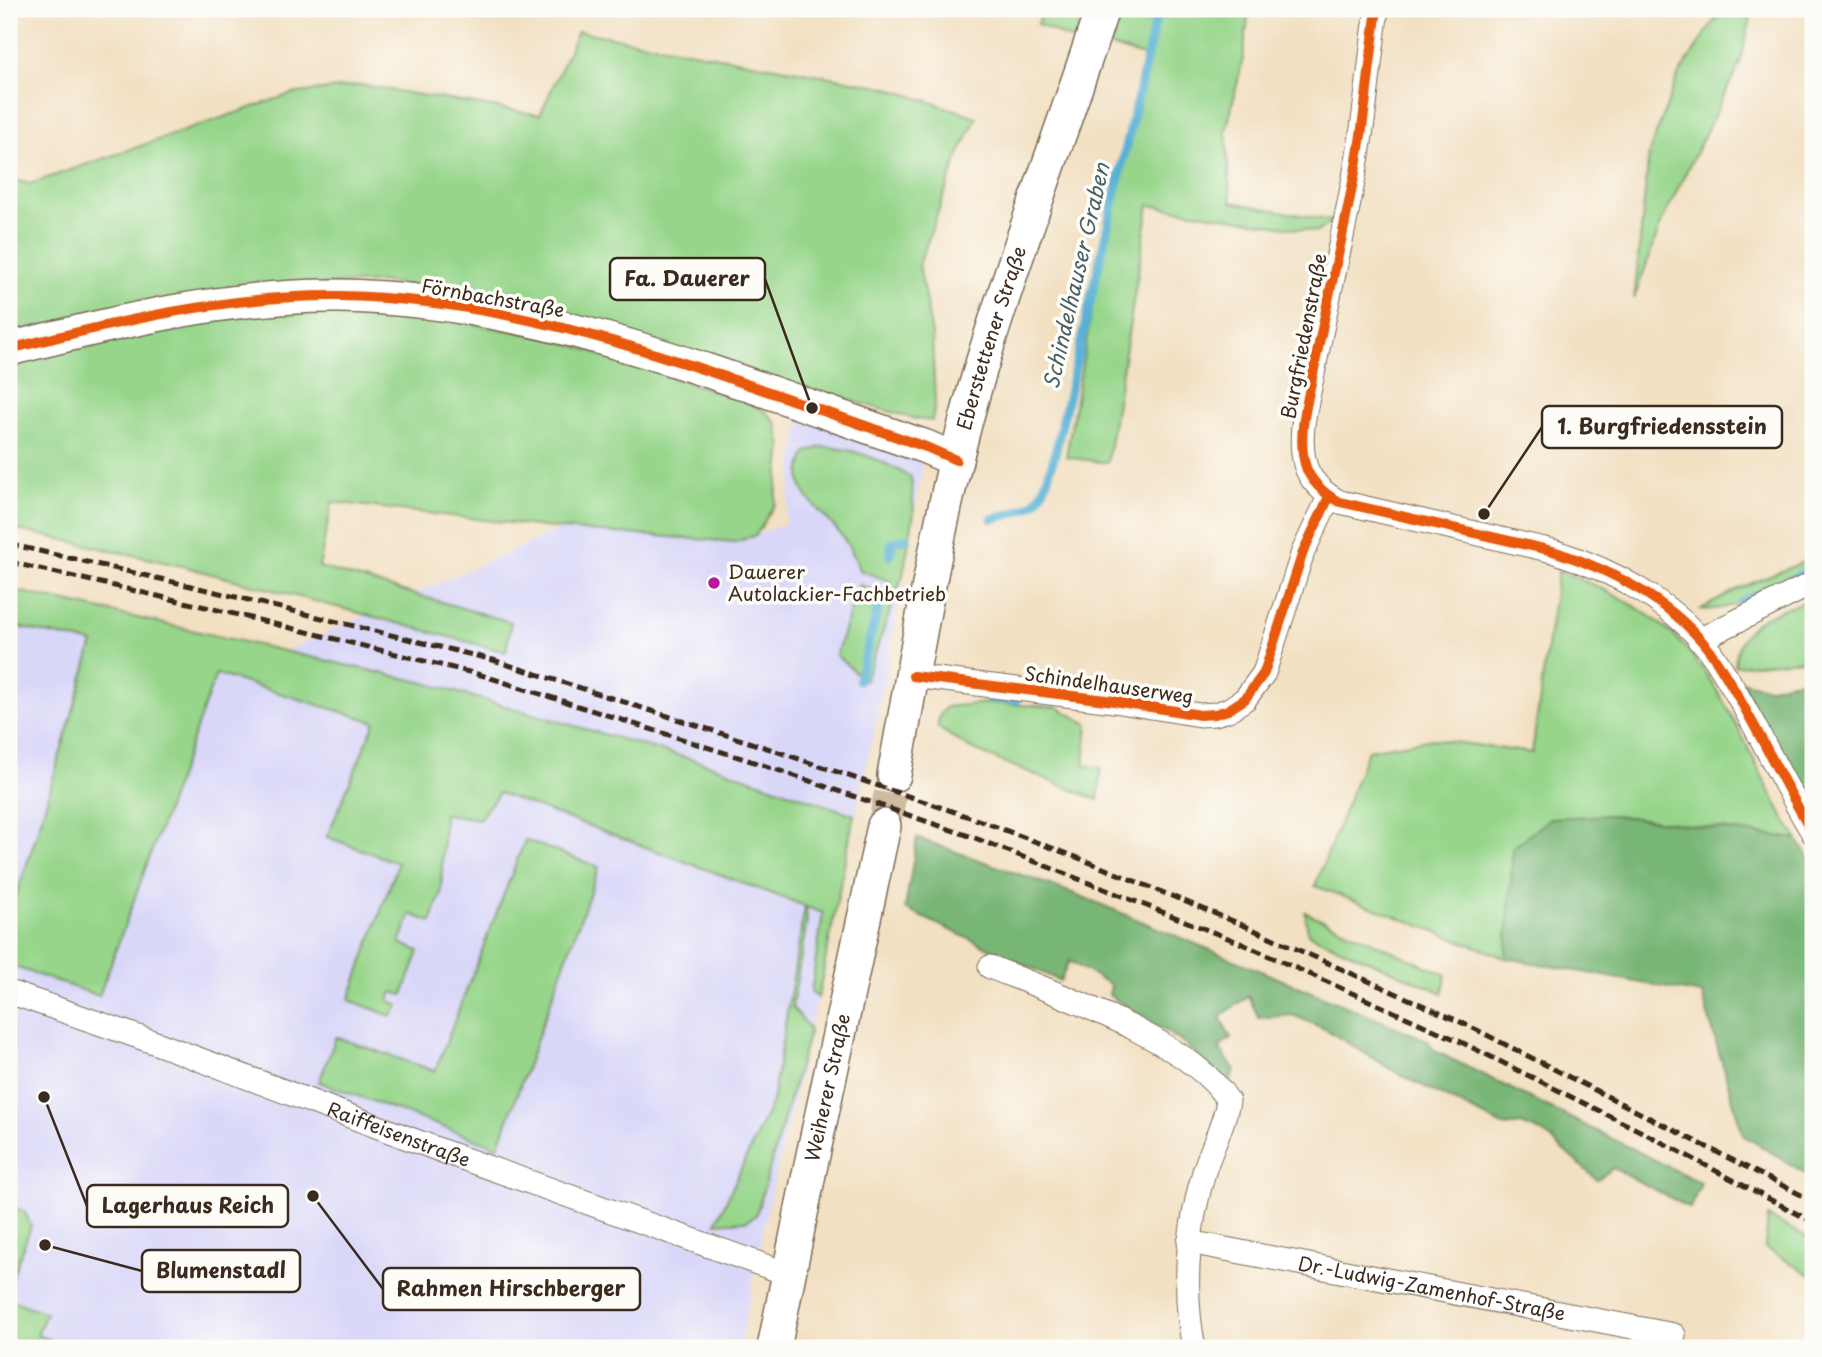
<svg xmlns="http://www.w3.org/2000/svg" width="1822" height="1357" font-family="'Playpen Sans',sans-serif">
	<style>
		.built { fill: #d9d7f8 }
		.green { fill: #96d58a; stroke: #688054; stroke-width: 2 }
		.forest { fill: #78b676; stroke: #5a704a; stroke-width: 2 }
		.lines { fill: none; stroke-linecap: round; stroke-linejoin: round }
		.stream { stroke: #58b1d6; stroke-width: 9 }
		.secondary-tunnel { stroke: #cdbca1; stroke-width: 33; stroke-dasharray: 33 17; stroke-linecap: butt }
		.street-casing { stroke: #7b6a57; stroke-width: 25 }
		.secondary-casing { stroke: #7b6a57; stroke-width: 36 }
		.street { stroke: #fff; stroke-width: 23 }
		.secondary { stroke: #fff; stroke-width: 33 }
		.rail { stroke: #3b2a1e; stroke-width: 5; stroke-dasharray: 10 5; stroke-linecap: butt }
		.cycleway-casing { stroke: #fdfcf7; stroke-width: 15 }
		.cycleway { stroke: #e8590c; stroke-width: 10 }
		.poi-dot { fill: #b5179e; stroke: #fdfcf7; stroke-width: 2.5 }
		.labels { text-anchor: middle; stroke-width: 7; stroke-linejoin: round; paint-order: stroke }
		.street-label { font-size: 19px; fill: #3b2a1e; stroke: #fdfcf7 }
		.poi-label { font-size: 19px; fill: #3b2a1e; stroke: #fdfcf7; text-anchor: start }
		.water-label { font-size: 21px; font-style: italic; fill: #476068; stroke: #fdfcf7 }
		.leader { fill: none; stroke: #3b2a1e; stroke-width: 2.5 }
		.callout-dot { fill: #3b2a1e; stroke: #fdfcf7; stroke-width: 2.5 }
		.callout { fill: #fdfcf7; stroke: #3b2a1e; stroke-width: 2.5 }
		.callout-label { font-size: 21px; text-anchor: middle; font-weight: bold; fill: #3b2a1e }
	</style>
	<rect width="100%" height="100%" fill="#fdfcf7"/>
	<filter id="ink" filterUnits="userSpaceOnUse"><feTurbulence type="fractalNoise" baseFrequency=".0143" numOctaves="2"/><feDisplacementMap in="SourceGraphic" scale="14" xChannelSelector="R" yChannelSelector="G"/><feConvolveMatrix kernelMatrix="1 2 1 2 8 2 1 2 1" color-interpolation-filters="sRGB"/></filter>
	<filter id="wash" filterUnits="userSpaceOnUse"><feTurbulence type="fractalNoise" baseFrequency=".00686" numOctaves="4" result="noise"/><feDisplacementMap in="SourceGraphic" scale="28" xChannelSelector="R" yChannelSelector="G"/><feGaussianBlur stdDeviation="1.57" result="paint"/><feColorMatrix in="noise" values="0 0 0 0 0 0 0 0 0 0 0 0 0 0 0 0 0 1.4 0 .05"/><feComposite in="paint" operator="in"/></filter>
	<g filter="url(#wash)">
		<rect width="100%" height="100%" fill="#f2e0c2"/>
		<!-- built -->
		<path class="built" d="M802 405 926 447 883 689 810 1029 763 1229 740 1348H71L9 1323V589L285 651 561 529 736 542 785 524Z"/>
		<!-- green -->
		<path class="green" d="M1044 9H1085L1075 38 1072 40 1037 24Z
			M1121 9H1249L1243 58 1226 132 1231 202 1333 221 1317 232 1149 205 1107 463 1066 457 1105 233 1147 57 1109 46Z
			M1722 9H1753L1740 63 1662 221 1634 299 1649 153 1678 76Z
			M578 31 885 87 977 117 957 159 919 265 932 335 935 404 932 421 916 419 473 293 386 282 262 287 9 332V178L30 184 291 94 361 85 540 115Z
			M364 312 440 318 551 338 745 401 766 412 777 424 782 447 775 504 756 535 736 542 561 529 332 502 319 567 511 622 506 652 182 566 9 528V363L238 314Z
			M821 447C854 447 882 461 911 477L914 513 903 575 865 681 836 655 859 585 886 594 890 581 859 570C854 551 841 533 827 519 807 498 790 485 807 452Z
			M1813 558V569C1784 583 1732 614 1701 609L1740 588Z
			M1558 571C1604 587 1653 611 1686 648 1733 701 1758 779 1797 839L1612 815 1592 817 1513 848 1506 958 1315 886 1368 750 1433 739 1532 753Z
			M9 589 421 682 708 764 854 815 818 998 811 992 823 913 806 907 807 921 792 1007 810 1029 756 1215 746 1221 716 1223 772 1102 805 906 499 793 479 819 444 814 441 893 431 922 411 914 400 943 419 951 403 995 392 992 389 1001 399 1005 391 1016 349 1000 398 863 327 837 375 722 216 674 99 996 9 965V916L35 840 93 643 13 626 16 609 9 607Z
			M1813 598V659L1735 666C1737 619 1776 613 1813 598Z
			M986 703 1057 707 1088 724 1084 765 1101 768 1098 800 971 749 937 727 940 715 946 707Z
			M525 840 599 867 498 1147 319 1082 336 1037 435 1071Z
			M1305 912 1446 975 1443 993 1308 934Z
			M9 1205 25 1212 31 1226 9 1286Z
			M1768 1217 1813 1240V1276L1765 1248Z
			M9 1299 46 1313 37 1335 71 1348H9Z"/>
		<!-- forest -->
		<path class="forest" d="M1813 677V816L1741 681 1768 688Z
			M1612 815 1797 839 1813 865V1178L1743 1135 1702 994 1506 958 1513 848 1550 818Z
			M917 838 1078 895 1427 1040 1435 1051 1701 1183 1690 1208 1613 1168 1597 1180 1544 1133 1521 1124 1503 1126 1401 1075 1325 1029 1293 1015 1259 1018 1248 996 1220 1017 1231 1038 1219 1048 1235 1070 1228 1085 1184 1043 1109 995 1111 985 1069 961 1060 981 905 909Z"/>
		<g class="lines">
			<!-- stream -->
			<path class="stream" d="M992 519C1044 505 1039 504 1055 454L1158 9
				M890 556 892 542 907 538
				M1741 602 1813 569
				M859 680 882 593
				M988 698 1016 700"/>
		</g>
	</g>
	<g filter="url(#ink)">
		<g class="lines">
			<!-- secondary-tunnel -->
			<path class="secondary-tunnel" d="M884 826 894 775"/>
			<defs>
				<g id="street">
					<path d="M1377 9C1369 65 1365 122 1354 177 1342 242 1326 305 1314 369 1308 399 1297 434 1305 464 1309 480 1325 495 1340 502L1553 551C1613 570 1680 605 1716 660 1752 715 1779 777 1813 833"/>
					<path d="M1699 640 1813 583"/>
					<path d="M913 676 1114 701 1200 715 1215 714 1228 710 1245 699 1264 673 1303 552 1329 497"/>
					<path d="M990 967C1052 992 1194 1042 1228 1101 1224 1126 1211 1148 1204 1172 1187 1231 1182 1288 1194 1348"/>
					<path id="s1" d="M9 992 156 1043 445 1152 788 1274"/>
					<path id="s2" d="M1189 1242 1674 1335"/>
				</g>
				<g id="secondary">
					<path d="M9 349C117 322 226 295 338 296 539 298 737 383 926 447L956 460"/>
					<path id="s3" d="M894 775C918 647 938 517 974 391 1011 262 1061 137 1102 9"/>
					<path id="s4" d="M774 1348 810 1169 884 826"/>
				</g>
			</defs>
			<!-- street casing -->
			<use href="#street" class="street-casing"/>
			<!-- secondary casing -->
			<use href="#secondary" class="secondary-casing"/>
			<!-- street -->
			<use href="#street" class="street"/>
			<!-- secondary -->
			<use href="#secondary" class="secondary"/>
			<!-- rail -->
			<path class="rail" d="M9 544 191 586 493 660 764 747 981 821 1081 859 1245 926 1467 1025 1813 1201
				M9 562 210 608 481 675 760 764 975 838 1238 942 1459 1041 1648 1135 1813 1222"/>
			<defs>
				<path id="cycleway" d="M1377 9C1369 65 1365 122 1354 177 1342 242 1326 305 1314 369 1308 399 1297 434 1305 464 1309 480 1325 495 1340 502L1553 551C1613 570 1680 605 1716 660 1752 715 1779 777 1813 833
					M9 349C117 322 226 295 338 296 539 298 737 383 926 447L956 460
					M913 676 1114 701 1200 715 1215 714 1228 710 1245 699 1264 673 1303 552 1329 497"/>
			</defs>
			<!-- cycleway casing -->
			<use href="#cycleway" class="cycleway-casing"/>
			<!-- cycleway -->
			<use href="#cycleway" class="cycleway"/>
		</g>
	</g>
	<!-- markers -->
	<circle class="poi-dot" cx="714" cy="583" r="7"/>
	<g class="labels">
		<!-- street labels -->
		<g class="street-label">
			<text transform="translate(493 298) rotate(10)" y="7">Förnbachstraße</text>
			<text transform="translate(1304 336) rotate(-79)" y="7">Burgfriedenstraße</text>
			<text dy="7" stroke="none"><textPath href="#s3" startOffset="448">Eberstettener Straße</textPath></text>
			<text transform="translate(1109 685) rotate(8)" y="7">Schindelhauserweg</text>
			<text dy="7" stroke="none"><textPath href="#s4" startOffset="266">Weiherer Straße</textPath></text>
			<text dy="7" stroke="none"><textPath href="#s1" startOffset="415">Raiffeisenstraße</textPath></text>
			<text dy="7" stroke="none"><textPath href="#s2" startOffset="247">Dr.-Ludwig-Zamenhof-Straße</textPath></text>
		</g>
		<!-- poi labels -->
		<g class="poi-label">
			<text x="728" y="579">Dauerer<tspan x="728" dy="22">Autolackier-Fachbetrieb</tspan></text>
		</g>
		<!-- water labels -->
		<g class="water-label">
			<text transform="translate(1077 276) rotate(-77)" y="7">Schindelhauser Graben</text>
		</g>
	</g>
	<!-- callouts -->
	<path class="leader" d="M812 408L765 279M1484 514L1542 427M44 1097L87 1206M45 1245L142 1271M313 1196L383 1289"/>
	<g class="callout-dot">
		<circle cx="812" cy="408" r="7"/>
		<circle cx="1484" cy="514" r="7"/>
		<circle cx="44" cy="1097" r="7"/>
		<circle cx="45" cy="1245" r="7"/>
		<circle cx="313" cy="1196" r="7"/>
	</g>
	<g class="callout">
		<rect x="610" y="258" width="155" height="42" rx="7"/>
		<rect x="1542" y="406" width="240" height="42" rx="7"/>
		<rect x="87" y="1185" width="201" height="42" rx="7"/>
		<rect x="142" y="1250" width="158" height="42" rx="7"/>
		<rect x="383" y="1268" width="257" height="42" rx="7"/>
	</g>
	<g class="callout-label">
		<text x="687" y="286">Fa. Dauerer</text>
		<text x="1662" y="434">1. Burgfriedensstein</text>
		<text x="188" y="1213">Lagerhaus Reich</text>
		<text x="221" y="1278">Blumenstadl</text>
		<text x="511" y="1296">Rahmen Hirschberger</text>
	</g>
	<!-- margin -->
	<rect width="1822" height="1357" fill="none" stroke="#fdfcf7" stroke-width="35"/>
</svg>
